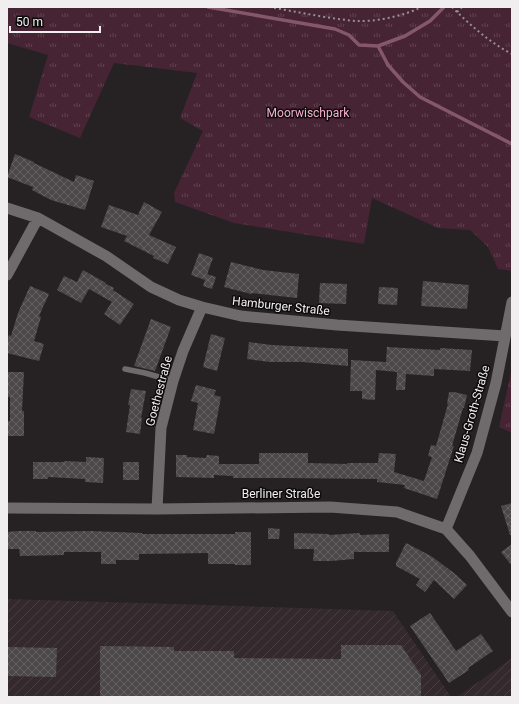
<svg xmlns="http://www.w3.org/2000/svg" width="519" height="704" font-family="Roboto,sans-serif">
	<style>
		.industrial { fill: url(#industrial-furrows) }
		.grass { fill: url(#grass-tufts) }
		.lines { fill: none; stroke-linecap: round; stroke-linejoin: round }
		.stream { stroke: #84586a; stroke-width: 3.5 }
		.building { fill: url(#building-cross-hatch) }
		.path { stroke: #959193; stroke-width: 2; stroke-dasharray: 2 3; stroke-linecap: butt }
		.service { stroke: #6f6a6c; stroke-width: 5.5 }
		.minor { stroke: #6f6a6c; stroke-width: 11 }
		.labels { text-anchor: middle; stroke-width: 3; stroke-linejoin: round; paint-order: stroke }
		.park-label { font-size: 12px; fill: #f6aecb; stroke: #0e0b0c }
		.street-label { font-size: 12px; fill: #f1eeef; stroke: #0e0b0c }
	</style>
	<defs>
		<pattern id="industrial-furrows" width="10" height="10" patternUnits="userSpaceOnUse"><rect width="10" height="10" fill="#34292d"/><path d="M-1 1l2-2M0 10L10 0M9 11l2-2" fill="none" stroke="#483e42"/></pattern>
		<pattern id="grass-tufts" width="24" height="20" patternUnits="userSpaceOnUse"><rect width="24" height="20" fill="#462433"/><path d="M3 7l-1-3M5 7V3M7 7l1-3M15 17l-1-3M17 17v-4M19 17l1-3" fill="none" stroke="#614451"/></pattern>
		<pattern id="building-cross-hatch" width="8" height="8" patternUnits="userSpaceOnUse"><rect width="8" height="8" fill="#4c4749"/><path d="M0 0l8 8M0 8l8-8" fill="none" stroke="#666264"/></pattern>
	</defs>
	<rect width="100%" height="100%" fill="#262123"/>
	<!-- industrial -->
	<path class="industrial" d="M7 599 175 604 393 611 451 697H7Z
		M512 658V697H457Z"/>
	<!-- grass -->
	<path class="grass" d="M7 7H512V271L498 269 488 247 470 230 438 228 372 198 364 244 234 223 175 202 174 193 203 131 180 118 197 73 114 63 80 138 29 117 48 55 7 43Z
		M512 368V433L499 427Z"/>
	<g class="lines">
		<!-- stream -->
		<path class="stream" d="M208 7 335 29 349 35 359 45 378 46 405 36 430 21 444 7
			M378 46 388 65 403 82 420 97 512 144"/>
	</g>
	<!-- building -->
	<path class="building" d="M15 154 34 162V163L74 182 76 175 94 181 85 210 51 200 32 190 33 187 7 177Z
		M144 202 162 212 149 235 176 247 168 264 153 258 154 256 124 241 127 236 101 227 109 205 138 215Z
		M199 253 213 258 205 280 191 275Z
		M231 262 263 270 299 274 297 298 252 293 251 294 224 287Z
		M83 270 106 283V284L114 288 113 290 134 304 120 325 104 314 112 302 89 289 81 303 57 290 64 276 77 282Z
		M207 274 216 277 212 289 203 286Z
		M423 281 469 285 467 309 421 306Z
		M320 283 347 284 346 304 319 303Z
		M30 286 49 294 39 316 41 317 34 341 44 344 39 361 7 353V342L9 335 11 336 18 313Z
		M379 287 398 288 397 305 378 304Z
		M151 319 171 327 155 371 134 366Z
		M211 334 225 338 217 371 203 367Z
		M249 342 272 345 348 349V366L302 362H270L247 359Z
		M387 347 440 350V348L472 350 470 371 434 369V376L406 374 405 390H396L397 372 376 370 375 400 362 399V391H350L351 360 386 362Z
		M7 372H24L22 411H24V436H7V421H10V397H7Z
		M196 385 216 390 214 395 221 397 214 434 193 430 198 403 191 401Z
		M131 389 146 391 141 418H142L140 434 126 432 130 405H128Z
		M449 392H454L467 395 464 408H463L452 446H454L437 499 404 488 405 485 377 482V479L282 478H233V476L214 475V478L176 477V455H187V457L206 458 207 455 219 456V464H259V453H308V463L347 464V463H378L379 453 396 454 394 472 424 481 432 457 428 456 431 445 436 446 448 404H447Z
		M86 457 104 458 103 483 85 482V479L48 477V479H33V462H64V461L86 462Z
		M123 462H139V480H123Z
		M512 503V535H510L501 506Z
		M268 528 280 529 279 539H268Z
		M19 531H36V532L90 531 142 533V534H235V532H251V565H235V564H208V553L139 554V560H116V564H101V552H64V555L20 556 19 549H7V532Z
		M294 533 329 534V535L360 533V535L389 534V552H354V559L331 561H313L314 549H294Z
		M406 543 431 556 454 573 467 585 454 599 434 580 425 592 416 585 420 579 396 566V563Z
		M512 544V566L501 552Z
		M430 613 456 651 481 634 493 651 468 668 469 670 449 683 410 626Z
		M341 645H380L381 646 382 645H401L421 675V697H100V646L174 647V651H234V658L341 659Z
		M7 647 57 648 56 677 7 676Z"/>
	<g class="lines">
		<!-- path -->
		<path class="path" d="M269 7C298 12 326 18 355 21 376 22 403 16 422 7
			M452 7C470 25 489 42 512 54
			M457 12 462 7"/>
		<!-- service -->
		<path class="service" d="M125 369 145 373 173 381"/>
		<!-- minor -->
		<path class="minor" d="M7 208 38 218 106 256 151 287 179 300 202 307 241 316 337 325 505 336
			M7 275 38 218
			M7 508 157 509 330 507 397 512 446 529 470 556 512 612
			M157 509 161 428 173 381 183 351 202 307
			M446 529 477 453 496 383 512 302"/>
	</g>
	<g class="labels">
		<!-- park labels -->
		<g class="park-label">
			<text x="308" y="117">Moorwischpark</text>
		</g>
		<!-- street labels -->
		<g class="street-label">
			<text transform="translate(281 306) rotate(6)" y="4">Hamburger Straße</text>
			<text transform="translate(159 391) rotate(-75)" y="4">Goethestraße</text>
			<text transform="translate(472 414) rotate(-74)" y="4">Klaus-Groth-Straße</text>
			<text x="281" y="498">Berliner Straße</text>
		</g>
	</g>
	<!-- border -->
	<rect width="519" height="704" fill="none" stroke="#f1eeef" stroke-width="16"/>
	<!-- scale -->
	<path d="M10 26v6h90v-6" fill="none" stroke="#f1eeef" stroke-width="2"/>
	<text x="16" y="26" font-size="12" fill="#f1eeef" stroke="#0e0b0c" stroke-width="3" paint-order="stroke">50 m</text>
</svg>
